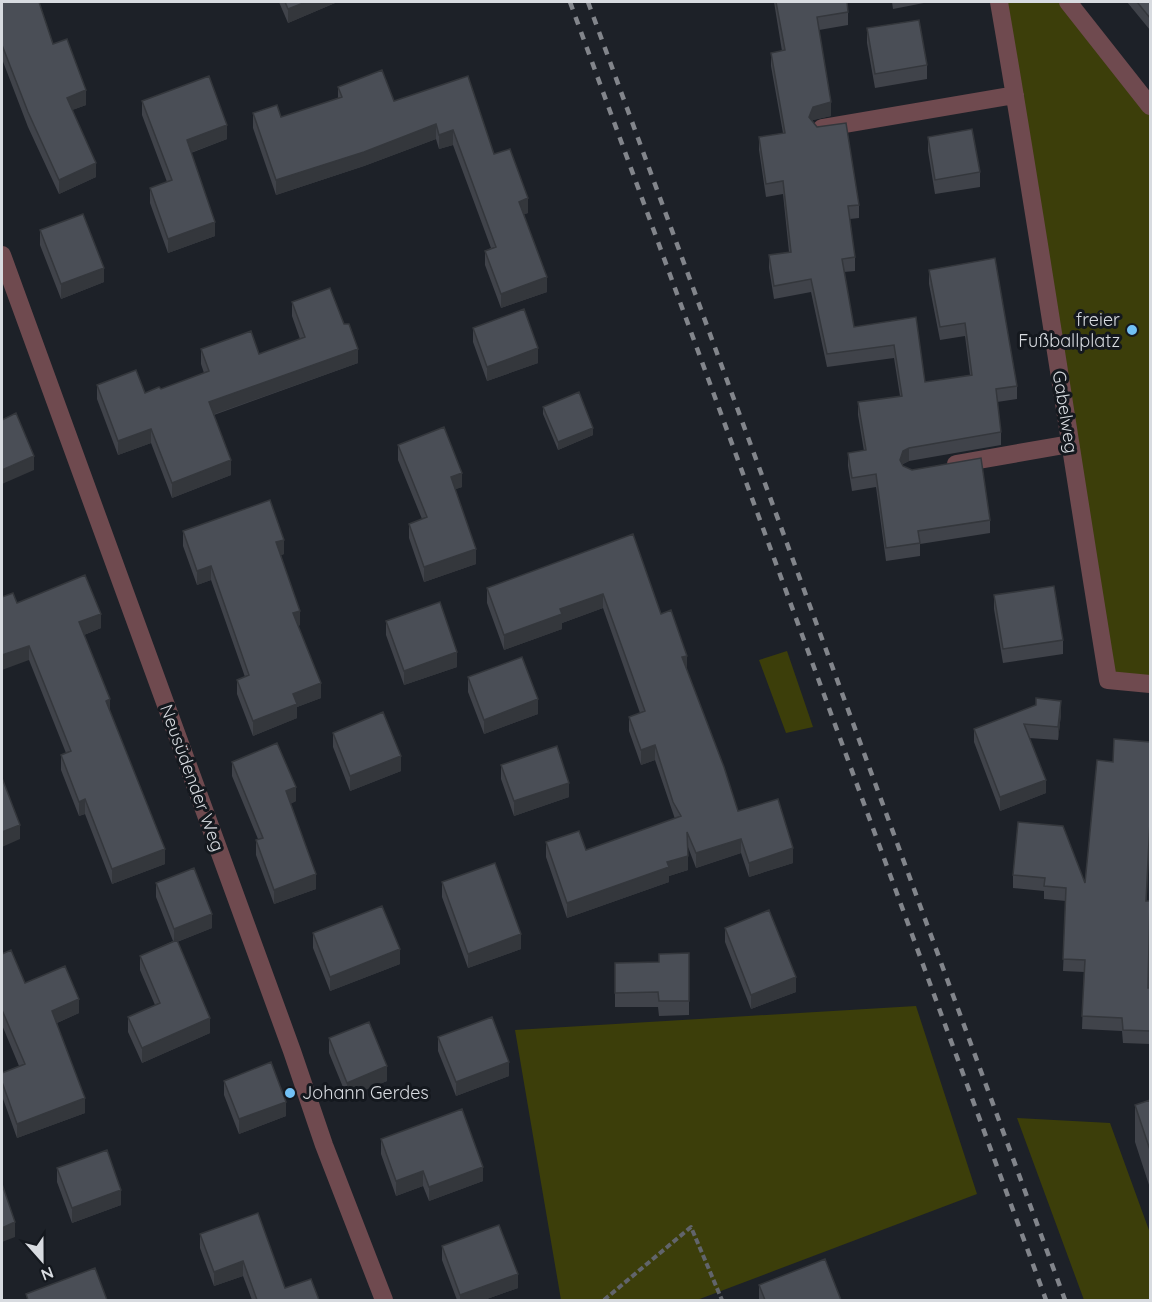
<svg xmlns="http://www.w3.org/2000/svg" width="1152" height="1302" font-family="Quicksand,sans-serif">
	<style>
		.green { fill: #3c3e0a }
		.lines { fill: none; stroke-linecap: round; stroke-linejoin: round }
		.path { stroke: #61646b; stroke-width: 4; stroke-dasharray: 6 3; stroke-linecap: butt }
		.minor { stroke: #6f4a4f; stroke-width: 18 }
		.rail { stroke: #82858b; stroke-width: 4.5; stroke-dasharray: 8 8; stroke-linecap: butt }
		.wall { fill: #40434a }
		.shaded-wall { fill: #34373c }
		.building { fill: #4a4e56; stroke: #34373c; stroke-width: 1.5 }
		.poi-dot { fill: #72c1f5; stroke: #14181e; stroke-width: 2 }
		.labels { text-anchor: middle; stroke-width: 6; stroke-linejoin: round; paint-order: stroke }
		.poi-label { font-size: 18px; fill: #d8dbe0; stroke: #14181e; text-anchor: end }
		.street-label { font-size: 18px; fill: #d8dbe0; stroke: #14181e }
	</style>
	<rect width="100%" height="100%" fill="#1d2128"/>
	<!-- green -->
	<path class="green" d="M998 2H1067L1150 106V684L1108 680Z
		M787 651 813 727 786 733 759 660Z
		M916 1006 977 1194 697 1300H561L515 1030Z
		M1017 1118 1110 1123 1150 1233V1300H1084Z"/>
	<g class="lines">
		<!-- path -->
		<path class="path" d="M604 1300 691 1227 722 1300"/>
		<!-- minor -->
		<path class="minor" d="M999 2C1038 227 1071 454 1108 680L1150 684
			M1068 2 1150 106
			M822 128 1015 95
			M2 255 292 1051 324 1145 384 1300
			M956 464 1070 444"/>
		<!-- rail -->
		<path class="rail" d="M570 2 1046 1300
			M588 2 1065 1300"/>
	</g>
	<!-- wall -->
	<path class="wall" d="M2 2 53 44 86 105 72 110 96 177 59 194 28 127 2 59Z
		M279 2H335V3L288 23Z
		M774 2H847L848 12V25L819 30 831 116 813 120V122L859 205V218L850 219 855 257V271L844 272 854 327 916 317 925 382 970 375 965 336 940 340 929 284V270L1017 386V399L997 402 1001 432V445L909 461 903 464V466L990 520V533L920 544V556L886 561 876 487 852 491 848 466V453L864 451 858 415V402L900 396 894 358 827 367 811 292 774 299 769 268V255L789 252 783 194 766 197 759 150V137L783 133 771 66V53L782 51Z
		M892 2H929L893 9Z
		M1127 2H1150V30Z
		M867 28 927 65V79L875 88 867 43Z
		M468 76 494 154 528 213 524 214 547 292 501 308 485 265V251L491 248 453 145 439 149 436 139 364 166 276 195 253 128V113L281 117 338 98V87L394 101Z
		M142 101 227 139 191 153 215 236 168 253 150 203V188L167 182 142 115Z
		M928 137 980 172V187L935 194 928 151Z
		M40 230 104 282 61 299 40 245Z
		M292 302 358 363 214 415 231 475 172 498 151 443 118 455 97 399V385L145 393 161 389 204 373 201 364V349L259 354 300 339 292 316Z
		M473 328 538 363 487 381 473 342Z
		M543 407 593 435 558 450 543 414Z
		M398 445 462 487 455 489 476 564 424 582 409 538V524L422 519 398 460Z
		M183 531 284 554 281 555 300 625 298 626 321 698 297 707V718L253 736 237 694V680L245 677 211 580 197 585 183 546Z
		M633 534 661 614 687 670 738 811 793 863 749 877 741 853 696 868 688 847V870L669 876V882L567 918 546 857V842L586 850 675 819 655 760 641 765 629 731V717L640 713 603 608 562 623V629L504 650 487 603V588Z
		M994 595 1063 640V654L1003 663 994 609Z
		M17 603 101 628 84 635 110 712 165 864 112 884 85 814 79 816 61 770V755L66 753 29 660Z
		M386 621 457 667 404 685 386 635Z
		M468 677 538 714 484 734 468 692Z
		M1061 714 1058 740 1029 738 1046 793 1000 811 974 742V729Z
		M333 733 401 771 350 791 333 747Z
		M1150 742V834L1146 901 1149 988H1150V1044L1123 1043 1122 1031 1082 1029 1084 972 1063 971 1066 901 1044 899V891L1013 888V875L1063 826 1085 883 1113 762Z
		M232 762 296 801 290 804 316 889 274 904 256 855V840L258 839 232 776Z
		M501 765 569 797 514 816 501 779Z
		M442 882 521 949 468 968 442 897Z
		M156 883 212 928 177 942 210 1033 142 1063 128 1032V1017L155 1005 140 970V956L173 941 156 897Z
		M725 928 796 992 751 1009 725 942Z
		M313 933 400 964 330 991 313 948Z
		M689 953V1015L659 1016 658 1007H615V963L659 962Z
		M2 954 25 983 79 1013 57 1023 85 1113 17 1138 2 1096V1073L19 1066 2 1025Z
		M438 1037 509 1076 456 1096 438 1051Z
		M329 1038 387 1081 347 1097 329 1053Z
		M224 1081 286 1116 239 1134 224 1095Z
		M1150 1100V1188L1135 1142V1105Z
		M381 1139 483 1181 429 1201 423 1186 396 1196 381 1154Z
		M57 1168 121 1205 72 1223 57 1182Z
		M200 1234 285 1288 319 1300H252L243 1276 214 1286 200 1248Z
		M442 1246 518 1288 484 1300H457L442 1260Z
		M759 1285 841 1300H759Z"/>
	<!-- shaded-wall -->
	<path class="shaded-wall" d="M306 2H335V3L288 23V9Z
		M86 90V105L67 112V98Z
		M831 102V116L813 120 809 130V117L813 107Z
		M436 124V139L364 166 276 195V180Z
		M227 125V139L187 154V140Z
		M453 130V145L439 149V135Z
		M96 163V177L59 194V180Z
		M528 198V213L519 216V202Z
		M215 222V236L168 253V239Z
		M104 268V282L61 299V284Z
		M547 277V292L501 308V294Z
		M538 348V363L487 381V367Z
		M358 349V363L209 416V402Z
		M593 428V435L558 450V442Z
		M151 429V443L118 455V441Z
		M909 448V461L903 464 900 473V460L903 451Z
		M34 456V470L2 484V470Z
		M231 460V475L172 498V483Z
		M462 473V487L451 491V477Z
		M284 540V554L276 557V542Z
		M476 549V564L424 582V567Z
		M211 566V580L197 585V571Z
		M603 594V608L562 623V629L504 650V635L560 609Z
		M300 611V625L293 628V613Z
		M101 614V628L79 637V622Z
		M29 646V660L2 670V655Z
		M457 652V667L404 685V671Z
		M687 656V670L682 657Z
		M321 683V698L297 707V718L253 736V721L293 694Z
		M110 699V714L106 701Z
		M538 699V714L484 734V720Z
		M1061 701V714L1058 740V727Z
		M655 745V760L641 765V750Z
		M401 756V771L350 791V776Z
		M1046 780V793L1000 811V797Z
		M569 783V797L514 816V801Z
		M296 787V801L286 806V791Z
		M85 799V814L79 816V802Z
		M1150 821V834L1146 914V901Z
		M20 825V839L2 847V832Z
		M741 839V853L696 868V853Z
		M793 848V863L749 877V863Z
		M165 849V864L112 884V869Z
		M688 856V870L669 876V882L567 918V903L667 862Z
		M316 874V889L274 904V890Z
		M212 914V928L174 943V929Z
		M521 934V949L468 968V954Z
		M400 949V964L330 991V977Z
		M796 977V992L751 1009V995Z
		M79 999V1013L52 1025V1011Z
		M210 1018V1033L142 1063V1048Z
		M509 1062V1076L456 1096V1082Z
		M387 1066V1081L347 1097V1083Z
		M85 1098V1113L17 1138V1124Z
		M286 1102V1116L239 1134V1119Z
		M483 1167V1181L429 1201V1187Z
		M423 1171V1186L396 1196V1181Z
		M121 1190V1205L72 1223V1208Z
		M15 1222V1237L2 1242V1228Z
		M243 1261V1276L214 1286V1272Z
		M518 1274V1288L484 1300H460V1295Z"/>
	<!-- building -->
	<path class="building" d="M2 2H39L53 44 67 39 86 90 67 98 96 163 59 180 28 112 2 45Z
		M285 2H306L288 9Z
		M776 2H847L848 12 817 17 831 102 813 107 809 117 817 127 846 123 859 205 848 206 855 257 842 259 854 327 916 317 925 382 972 375 965 323 940 327 929 270 995 258 1017 386 996 389 1001 432 909 448 903 451 900 460 903 466 912 470 981 458 990 520 918 531 920 543 886 548 876 474 852 478 848 453 866 450 858 402 902 396 894 345 827 354 811 279 774 286 769 255 791 252 783 181 766 184 759 137 785 133 771 53 785 50Z
		M1137 2H1150V18Z
		M919 20 927 65 875 74 867 28Z
		M382 70 394 101 468 76 494 154 510 149 528 198 519 202 547 277 501 294 485 251 496 247 453 130 439 135 436 124 364 152 276 180 253 113 277 105 281 117 342 97 338 87Z
		M209 76 227 125 187 140 215 222 168 239 150 188 172 180 142 101Z
		M972 129 980 172 935 180 928 137Z
		M83 214 104 268 61 284 40 230Z
		M330 288 344 324H349L358 349 209 402 231 460 172 483 151 429 118 441 97 385 136 370 145 393 159 387 161 389 209 371 201 349 251 331 259 354 305 337 292 302Z
		M524 309 538 348 487 367 473 328Z
		M579 392 593 428 558 442 543 407Z
		M16 413 34 456 2 470V420Z
		M444 427 462 473 451 477 476 549 424 567 409 524 427 517 398 445Z
		M270 500 284 540 276 542 300 611 293 613 321 683 293 694 297 704 253 721 237 680 249 675 211 566 197 571 183 531Z
		M633 534 661 614 671 610 687 656 682 657 724 767 738 811 778 799 793 848 749 863 741 839 696 853 687 832 688 856 667 862 669 867 567 903 546 842 579 831 586 850 681 816 673 802 655 745 641 750 629 717 645 711 603 594 560 609 562 614 504 635 487 588Z
		M85 575 101 614 79 622 110 699 106 701 165 849 112 869 85 799 79 802 61 755 71 751 29 646 2 655V597L13 593 17 603Z
		M1054 586 1063 640 1003 649 994 595Z
		M440 602 457 652 404 671 386 621Z
		M522 657 538 699 484 720 468 677Z
		M1036 698 1061 701 1058 727 1024 724 1046 780 1000 797 974 729 1036 705Z
		M383 712 401 756 350 776 333 733Z
		M1114 739 1150 742V821L1146 901H1150L1148 988H1150V1031L1123 1030 1122 1018 1082 1016 1085 960 1063 959 1066 888 1044 886 1045 878 1013 875 1018 822 1063 826 1085 883 1097 760 1113 762Z
		M277 743 296 787 286 791 316 874 274 890 256 840 263 838 232 762Z
		M557 746 569 783 514 801 501 765Z
		M2 778 20 825 2 832Z
		M495 863 521 934 468 954 442 882Z
		M194 868 212 914 174 929 156 883Z
		M382 906 400 949 330 977 313 933Z
		M769 910 796 977 751 995 725 928Z
		M177 940 210 1018 142 1048 128 1017 160 1003 140 956Z
		M11 950 25 983 65 966 79 999 52 1011 85 1098 17 1124 2 1082V1073L25 1064 2 1010V954Z
		M689 953V1001H659L658 992 615 993V963L659 962V954Z
		M492 1017 509 1062 456 1082 438 1037Z
		M369 1022 387 1066 347 1083 329 1038Z
		M271 1062 286 1102 239 1119 224 1081Z
		M1150 1100V1150L1135 1105Z
		M462 1109 483 1167 429 1187 423 1171 396 1181 381 1139Z
		M107 1150 121 1190 72 1208 57 1168Z
		M2 1184 15 1222 2 1228Z
		M258 1213 285 1288 311 1279 319 1300H257L243 1261 214 1272 200 1234Z
		M499 1225 518 1274 460 1295 442 1246Z
		M825 1259 841 1300H765L759 1285Z
		M95 1268 107 1300H28L26 1294Z"/>
	<!-- markers -->
	<g class="poi-dot">
		<circle cx="1132" cy="330" r="6"/>
		<circle cx="290" cy="1093" r="6"/>
	</g>
	<g class="labels">
		<!-- poi labels -->
		<g class="poi-label">
			<text x="1120" y="326">freier<tspan x="1120" dy="21">Fußballplatz</tspan></text>
			<text x="302" y="1099" text-anchor="start">Johann Gerdes</text>
		</g>
		<!-- street labels -->
		<g class="street-label">
			<text transform="translate(1065 412) rotate(81)" y="6">Gabelweg</text>
			<text transform="translate(192 778) rotate(70)" y="6">Neusüdender Weg</text>
		</g>
	</g>
	<!-- border -->
	<rect width="1152" height="1302" fill="none" stroke="#d8dbe0" stroke-width="6"/>
	<!-- north arrow -->
	<g transform="translate(42 1260) rotate(159)" stroke="#14181e" stroke-width="4.5" paint-order="stroke">
	<path d="M0-4.5L10 22L0 15L-10 22Z" fill="#d8dbe0"/>
	<text y="-9" font-size="16" font-weight="bold" text-anchor="middle" fill="#d8dbe0">N</text>
	</g>
</svg>
